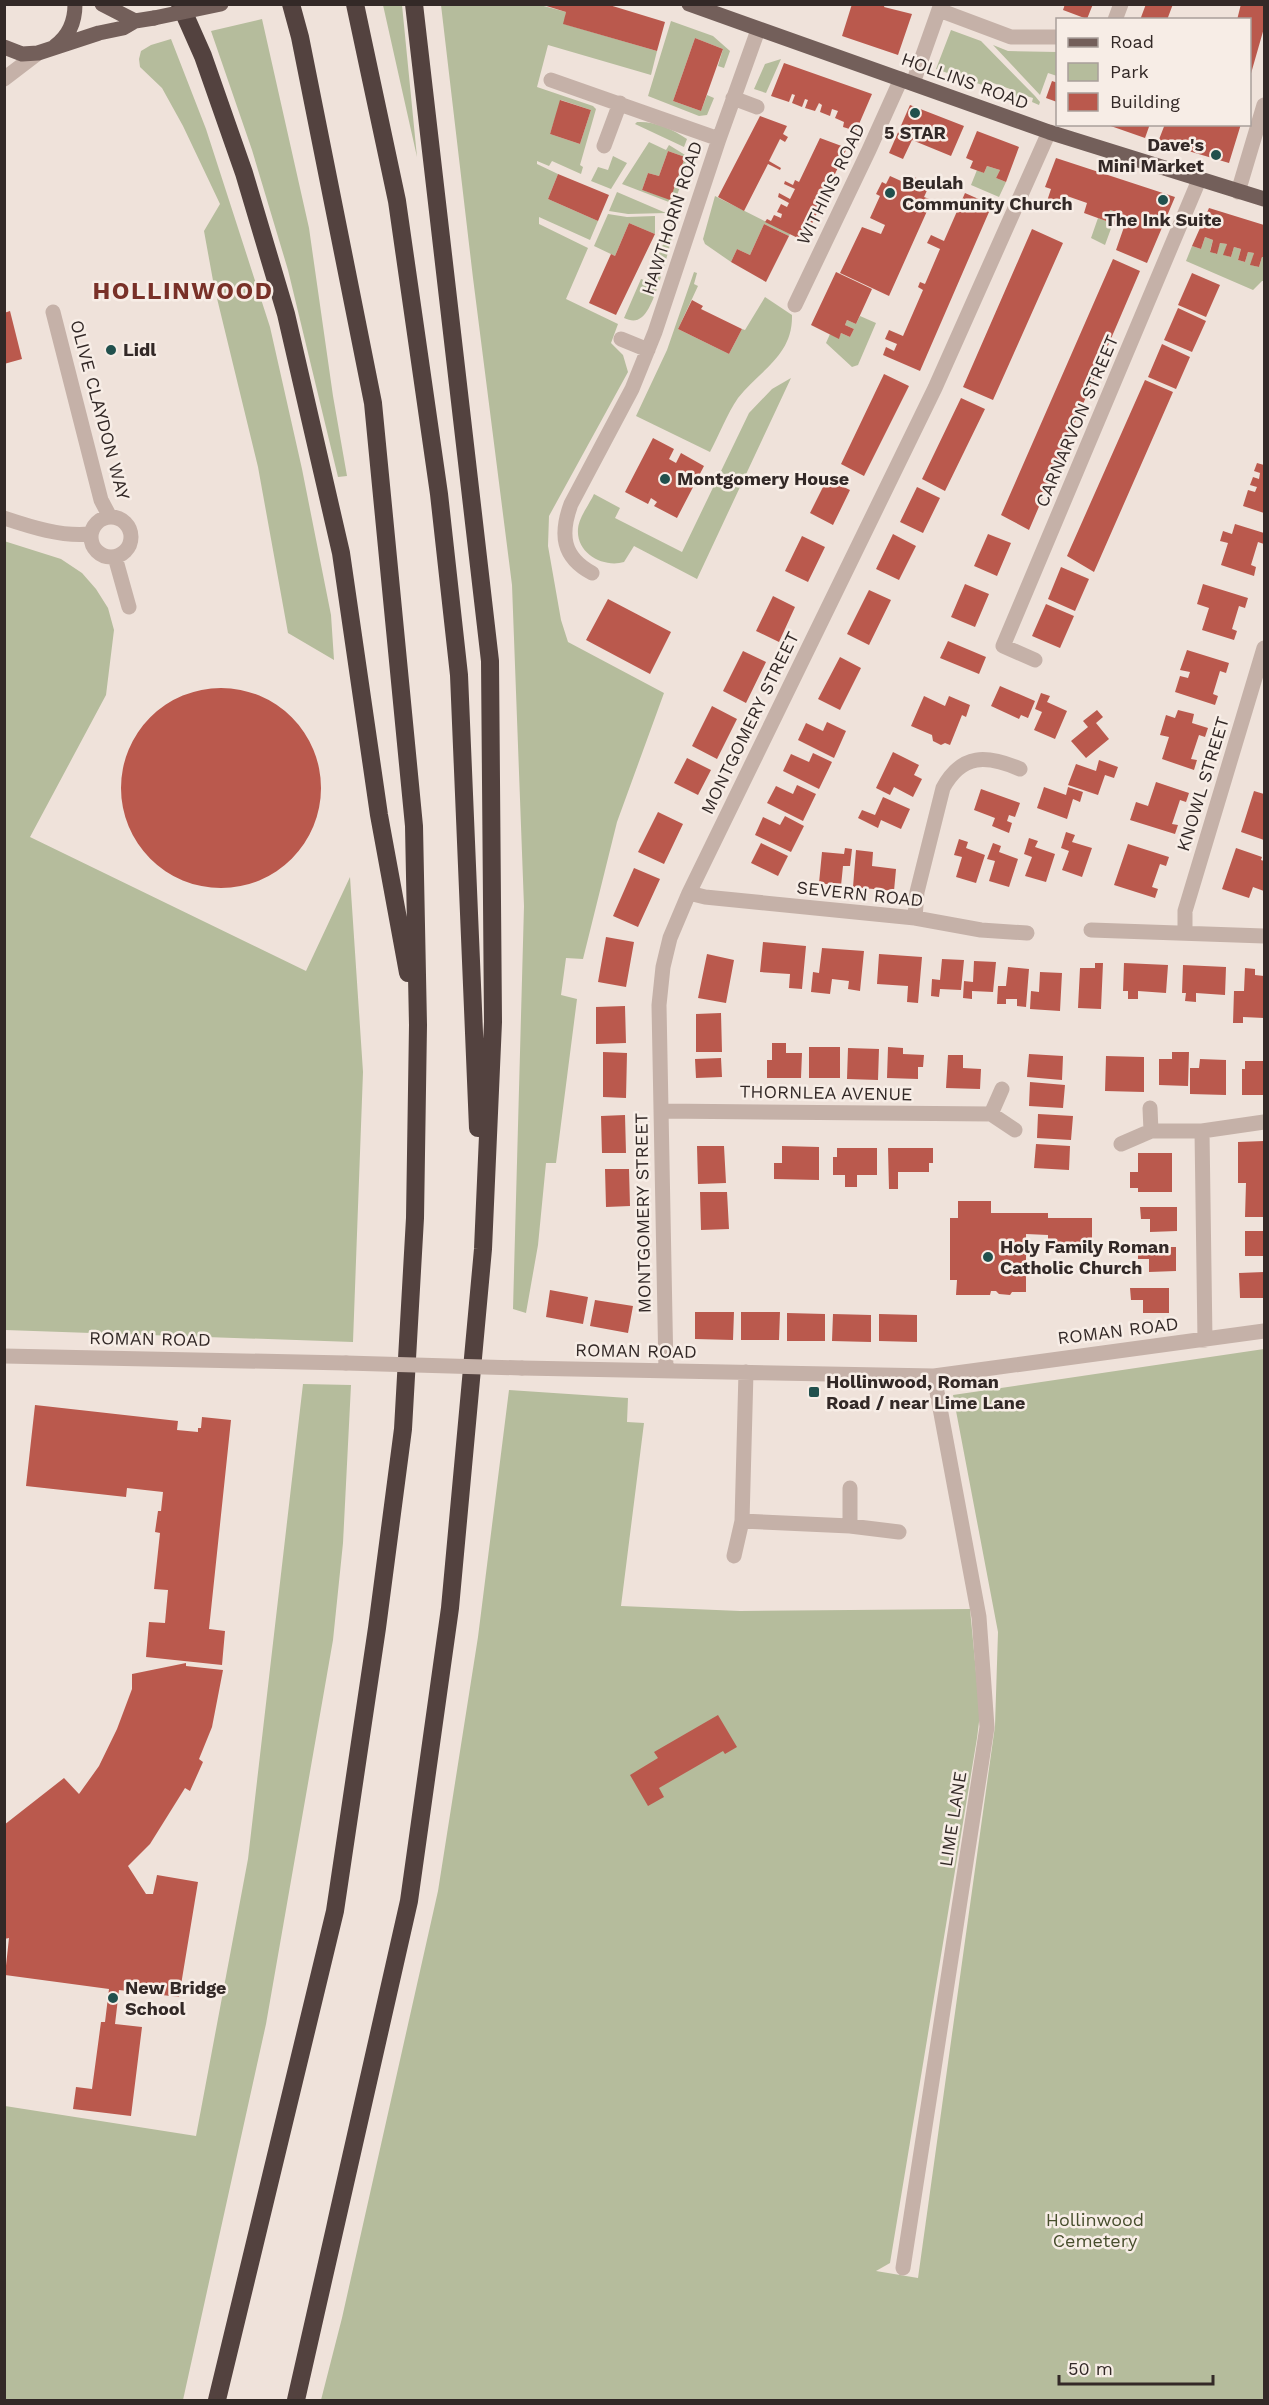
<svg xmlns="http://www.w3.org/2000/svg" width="1269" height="2405" font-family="'Work Sans',sans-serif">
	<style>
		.green { fill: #b5bc9c; fill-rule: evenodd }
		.building { fill: #ba594d }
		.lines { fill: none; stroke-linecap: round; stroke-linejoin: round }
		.minor { stroke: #c5b1a8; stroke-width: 15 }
		.major { stroke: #735f5a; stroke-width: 15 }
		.highway { stroke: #53423f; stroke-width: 18 }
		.minor-bridge { stroke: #c5b1a8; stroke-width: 15 }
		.major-bridge { stroke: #735f5a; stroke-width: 15 }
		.poi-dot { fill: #21504d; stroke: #f7ede6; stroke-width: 2 }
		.labels { text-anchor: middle; stroke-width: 5; stroke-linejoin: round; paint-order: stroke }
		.street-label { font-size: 18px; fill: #332927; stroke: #f7ede6 }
		.poi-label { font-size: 18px; font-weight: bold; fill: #332927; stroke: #f7ede6; text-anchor: start }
		.park-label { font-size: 18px; fill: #474e2d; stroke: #f7ede6 }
		.district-label { font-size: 24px; font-weight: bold; letter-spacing: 1.5px; fill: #793128; stroke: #f7ede6 }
	</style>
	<rect width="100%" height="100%" fill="#efe2da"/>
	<!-- green -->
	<path class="green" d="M383 5H402L417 157Z
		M441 5H540L566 12 564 24 657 51 651 75 548 45 537 87 593 106 596 109 580 165 583 167 581 174 552 161 549 166 537 161V164L558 174 548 199 598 221 590 240 539 217V224L588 248 566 299 618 324 611 343 623 355 628 372 549 516 548 546 561 620 568 642 664 693 617 822 583 959 566 958 561 995 577 999 556 1163H546L538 1245 526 1313 513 1309 524 906 512 585 473 278ZM561 100 591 110 580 144 550 134Z
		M262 19 309 228 333 396 347 476 338 477 288 270 252 150 211 31Z
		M671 21 713 36 730 51 724 68 718 66 723 49 695 38 673 101 701 111 707 95 714 98 707 115 699 116 648 96Z
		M951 30 981 41 1035 96 1040 102 1039 105 1032 102 1033 98 1023 95 1021 99 1012 96 1013 90 993 83 991 88 936 69Z
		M171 39 206 129 270 327 302 469 331 615 334 660 288 633 258 467 214 286 204 231 220 204 183 126 162 88 140 67 139 59 141 51 151 45Z
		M993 45 1008 51 1057 52V76L1048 73 1040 95Z
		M781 59 766 93 754 89 765 64Z
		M637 122C654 121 673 129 687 139L684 147 635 124Z
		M649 142 666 150 669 145 690 158 674 204 622 184ZM668 151 685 157 670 199 642 190 648 173 659 176Z
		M613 156 627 163 611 189 591 181 598 167 608 170Z
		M987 166 1000 170 996 178 1006 182 999 197 971 185 977 170 984 173Z
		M617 192 666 213 628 214 609 211Z
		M715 196 790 234 789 236 764 224 750 255 737 249 731 262 705 244 703 239Z
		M1110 210 1117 212 1105 245 1091 238 1098 218 1106 221Z
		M608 214 627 217 655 216V234L629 223 615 256 594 246Z
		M675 217 677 219C671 239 656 307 642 317 636 322 631 321 624 318L641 279 647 281Z
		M1205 237 1213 240 1210 251 1216 254 1220 243 1227 244 1224 255 1231 257 1234 247 1241 249 1238 260 1245 262 1248 252 1254 253 1251 265 1259 267 1262 257H1264V281H1262L1253 290 1186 261 1192 246 1201 249Z
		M694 272 697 273 694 284 698 286 678 329 729 354 742 329 745 330 765 297 792 315C793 356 760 370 738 398 727 414 719 435 710 452L636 416 667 350Z
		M860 316 876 323 858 365 852 367 826 343 830 334 839 338 841 333 850 337 854 329 845 325 847 320 856 324Z
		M791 378 697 579 634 546 624 562C604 568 576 554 578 529 579 517 589 505 594 494L620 508 615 518 682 552 749 413 772 389Z
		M4 541 61 559 82 573 96 589 108 608 114 630 106 695 30 837 306 971 350 877 363 1072 353 1342 5 1330Z
		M1264 1349V2400H321L342 2318 438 1891 478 1637 509 1390 628 1398 627 1422 644 1423 621 1606 740 1611 970 1609 980 1714 977 1738 890 2263 876 2271 918 2278 995 1726 998 1632 953 1395Z
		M303 1384 351 1385 343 1543 333 1640 266 2024 183 2400H5V2106L196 2136 248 1859Z"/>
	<!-- building -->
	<path class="building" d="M540 4H606L665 22 657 51 563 24 566 12Z
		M852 4H885L884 7 912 14 898 55 842 36Z
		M1065 4H1093L1087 19 1063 10Z
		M1146 4H1173L1167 20H1140Z
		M1241 4H1264V28L1250 77V20H1237Z
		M695 38 723 49 701 111 673 101Z
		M784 63 872 94 856 131 843 127 844 122 835 118 838 111 832 109 830 116 820 112 822 105 819 103 815 111 805 108 808 100 805 99 802 107 792 103 795 95 792 94 789 102 771 96Z
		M1052 81 1058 83 1057 102 1046 98Z
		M560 100 591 110 580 144 550 134Z
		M910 105 964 126 951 156 912 140 903 159 889 153Z
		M760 116 787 126 783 134 788 137 785 142 780 139 769 161 781 168 780 170 768 164 744 211 718 197Z
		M1105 124H1150L1145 138Z
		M1165 124 1208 125 1241 124 1229 163 1158 142Z
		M977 131 1019 147 1006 182 996 178 1000 170 987 166 984 173 970 168 973 161 966 158Z
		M820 138 847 148 804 241 765 222 767 219 771 221 774 215 781 218 782 214 777 212 781 204 787 207 789 203 778 197 779 193 790 199 795 189 784 184 785 181 793 185 795 180 799 182Z
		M668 151 685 157 670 200 642 190 648 173 659 176Z
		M1056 158 1175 197 1147 263 1116 250 1124 227 1113 224 1117 212 1110 210 1106 221 1084 213 1087 203 1067 196 1064 207 1047 201 1051 189 1045 187Z
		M558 174 609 195 598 221 548 199Z
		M890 176 910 185 914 177 930 184 924 197 932 200 889 296 840 273 862 227 881 234 885 225 870 218 880 196 876 194 882 182 886 184Z
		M965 193 992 205 920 371 883 355 886 347 894 351 897 344 885 339 889 330 903 336 923 290 918 287 920 282 925 284 940 249 927 243 931 235 944 241Z
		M1209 208 1264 225V257H1262L1259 267 1250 265 1254 253 1248 252 1245 262 1238 260 1241 249 1234 247 1231 257 1223 255 1227 244 1220 243 1217 254 1210 252 1213 240 1205 237 1201 249 1192 246Z
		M629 223 655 234 616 315 589 303 611 254 615 256Z
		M764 224 789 236 766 282 731 262 737 249 750 255Z
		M1032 229 1063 243 993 400 963 387Z
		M1113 259 1140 271 1029 530 1001 515Z
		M836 272 872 289 856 324 847 320 845 325 854 329 850 337 841 333 839 339 811 325Z
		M1192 273 1220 285 1206 317 1178 305Z
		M692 300 703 306 701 309 742 329 729 354 678 329Z
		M1178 308 1206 321 1192 352 1164 340Z
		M10 311 22 359 4 364V313Z
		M1162 344 1190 357 1176 389 1148 377Z
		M884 374 909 386 864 476 841 464Z
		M1145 380 1173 392 1094 572 1067 556Z
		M961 398 985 409 945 491 922 479Z
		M653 438 674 449 669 459 676 463 681 453 704 466 677 518 654 506 657 502 651 498 648 504 625 492Z
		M1257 463 1264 465V513L1243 506 1248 490 1255 492 1257 487 1250 485 1253 477 1259 479 1260 473 1254 471Z
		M827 479 850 490 833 525 810 513Z
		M917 487 940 498 923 533 900 522Z
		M1235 524 1264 533V544L1258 542 1251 565 1256 567 1254 576 1221 565 1228 543 1220 541 1223 531 1232 534Z
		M893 534 916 546 899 580 876 569Z
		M988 534 1011 543 997 576 974 566Z
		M802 536 825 547 808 582 785 571Z
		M1061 567 1089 579 1075 611 1048 599Z
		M965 584 989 594 975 627 951 617Z
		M1203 584 1248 598 1245 608 1239 606 1232 629 1237 631 1234 640 1202 630 1209 608 1197 604Z
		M869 590 891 600 869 645 847 634Z
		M773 596 795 607 779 642 756 631Z
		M608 599 671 632 650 674 586 640Z
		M1046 604 1074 616 1060 648 1032 636Z
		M948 641 986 657 979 674 940 658Z
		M1187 650 1229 663 1226 673 1220 671 1213 694 1218 696 1215 705 1175 692 1180 676 1188 678 1190 672 1180 670Z
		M743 651 766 662 746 703 723 691Z
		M840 657 861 668 840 710 818 699Z
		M1000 686 1035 701 1028 718 1021 715 1019 719 991 706Z
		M121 788a100 100 0 1 1 200 0a100 100 0 1 1-200 0Z
		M1041 693 1050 696 1047 702 1067 711 1055 739 1034 730 1042 712 1035 709Z
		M924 696 945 706 949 696 970 705 966 717 962 715 950 745 945 743 941 745 933 741 932 735 911 726Z
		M712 706 737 719 717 759 692 746Z
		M1097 710 1103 717 1096 723 1109 739 1086 758 1071 741 1088 727 1083 721Z
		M1178 710 1194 714 1192 723 1208 728 1205 737 1199 735 1191 759 1197 760 1194 770 1162 759 1169 737 1160 735 1166 715 1175 718Z
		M827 722 846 731 834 758 798 740 806 723 823 731Z
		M893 752 919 765 914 775 922 779 913 797 894 787 890 795 876 788Z
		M813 753 832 762 819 789 783 771 791 754 809 762Z
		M687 758 711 770 698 795 674 783Z
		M1099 760 1118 767 1114 778 1105 775 1098 795 1068 785 1076 764 1096 771Z
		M1156 782 1189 793 1186 802 1180 800 1172 824 1178 825 1175 834 1130 820 1136 802 1148 806Z
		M797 785 816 794 803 821 767 803 776 786 793 794Z
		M1044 787 1066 795 1068 787 1083 792 1080 802 1073 799 1067 819 1037 808Z
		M981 789 1020 803 1015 817 1009 815 1007 821 1012 823 1009 833 992 826 995 818 974 810Z
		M1254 791 1264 794V840L1241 832Z
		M883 797 910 809 901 829 881 820 878 828 858 818 862 810 875 815Z
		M658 812 683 824 664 864 638 852Z
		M785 816 804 826 791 852 755 835 763 817 780 825Z
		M1066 832 1075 835 1072 842 1092 848 1082 877 1062 870 1069 851 1061 848Z
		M1029 838 1038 841 1035 847 1055 854 1046 882 1025 876 1032 857 1024 854Z
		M959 839 968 842 966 848 985 855 976 883 956 877 962 857 954 855Z
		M761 843 788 856 778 876 751 863Z
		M993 843 1001 846 999 852 1018 859 1009 887 989 881 995 861 987 859Z
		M1128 844 1169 857 1166 866 1160 864 1152 887 1158 889 1155 898 1114 885Z
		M845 848 852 849 850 866H843L841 886 819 883 822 852 844 854Z
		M1236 848 1262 857 1261 860 1264 861V891L1253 887 1249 898 1222 889Z
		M856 850 873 852 872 866 896 869 894 891 853 887Z
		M634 868 660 879 638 927 613 916Z
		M606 937 634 942 626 987 598 982Z
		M763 942 806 946 802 989 789 988 790 974 760 972Z
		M822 948 864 951 860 991 848 989 849 981 832 979 830 994 811 992 813 972 819 973Z
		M707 954 734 960 726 1003 698 998Z
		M879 954 922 957 918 1003 907 1002 908 986 877 984Z
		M942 959 964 960 961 990 940 989 939 997 931 996 932 979 940 980Z
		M974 961 996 962 993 992 972 991V999L963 998 964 981 973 982Z
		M1095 963H1103L1101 1009 1078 1008 1080 968H1095Z
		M1124 963 1168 965 1166 993 1138 991V999H1128V991H1123Z
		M1183 965 1226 967 1225 995 1196 993V1002L1185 1001 1186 993H1182Z
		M1008 967 1029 969 1026 1007 1017 1006V999H1006V1004H997L998 986H1006Z
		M1245 968 1255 969V975L1264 976V1018L1243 1017V1023H1233L1234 991H1244Z
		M1040 972 1062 973 1060 1011 1030 1009 1031 991 1039 992Z
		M625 1006 626 1043 596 1044V1007Z
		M721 1013 722 1052H696V1014Z
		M772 1043H786V1053H802L801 1078H767V1060H772Z
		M809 1047H840V1078H809Z
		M888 1047 903 1048V1054L924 1055 923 1067H918V1079L887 1078Z
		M848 1048 879 1049 878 1080 847 1079Z
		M603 1052 627 1053 626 1098 603 1097Z
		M1172 1052H1189L1188 1086 1159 1085V1059H1172Z
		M1029 1054 1063 1056 1062 1080 1027 1077Z
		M948 1055H963V1068L981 1069 980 1089 946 1088Z
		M1106 1056 1144 1057V1092L1105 1091Z
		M721 1058 722 1077 696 1078 695 1059Z
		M1200 1059 1226 1060V1095L1190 1094V1068H1199Z
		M1245 1061H1264V1095H1242V1069H1245Z
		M1030 1082 1065 1085 1063 1108 1029 1106Z
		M1038 1114 1073 1116 1071 1140 1037 1138Z
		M625 1115 626 1153H602L601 1116Z
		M1264 1141V1217H1245L1246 1183H1238V1142Z
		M1036 1144 1070 1146 1069 1170 1034 1168Z
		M697 1146H724L726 1183 698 1184Z
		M782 1146 819 1147V1180L774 1179V1163H782Z
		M837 1148H877V1175H857V1187H845V1175H833V1157H837Z
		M888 1148H933V1163H929V1172H898V1189H889Z
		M1138 1153H1172V1192H1138V1188H1130V1172H1138Z
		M605 1169H629L630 1206 606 1207Z
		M700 1192H727L729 1229 701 1230Z
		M958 1201H991V1213H1048V1218H1092V1248L1048 1247V1235L1026 1234V1292H1012L1010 1295 999 1294 996 1291H991L990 1295H956L957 1280H950V1218H958Z
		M1140 1207H1177V1231L1150 1232V1219H1141Z
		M1245 1231H1264V1256H1245Z
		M1138 1247H1176V1271L1149 1272V1259H1138Z
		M1264 1272V1298H1240L1239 1273Z
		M1130 1288H1169V1313H1143V1300H1131Z
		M550 1290 588 1297 583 1324 546 1317Z
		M595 1300 633 1306 628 1333 590 1326Z
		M695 1312H734L733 1340 695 1339Z
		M741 1312H780L779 1340H741Z
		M787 1313 825 1314V1341H787Z
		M833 1314 871 1315V1342L832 1341Z
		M879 1314 917 1315V1342L879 1341Z
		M35 1405 178 1421 177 1430 198 1432V1428H201L202 1417 231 1420 209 1629 225 1631 222 1665 146 1657 149 1622 165 1623 168 1590 154 1589 160 1533 155 1532 158 1511H161L163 1492 127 1488 126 1497 26 1486Z
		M186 1663V1666L223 1670 212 1727 199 1759 203 1762 190 1791 185 1788 150 1844 128 1866 146 1894H153L157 1875 198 1882 179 1997 119 1990 115 2024 142 2027 131 2116 73 2109 76 2087 92 2089 101 2022H105L109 1989 5 1975 9 1938 4 1939V1825L64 1778 79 1794 99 1766 117 1729 132 1689V1674Z
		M718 1715 737 1747 725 1754 723 1751 659 1788 664 1797 648 1806 630 1775 658 1758 654 1752Z"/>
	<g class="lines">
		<!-- minor -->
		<path class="minor" d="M939 10 1011 37H1058
			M1115 20 1121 4
			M4 79 38 53
			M551 80 719 139
			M913 83 941 4
			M733 98 757 107
			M604 146 620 103
			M1238 192 1264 105
			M795 305 869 150 901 79
			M53 312 101 500 110 517
			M621 339 648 350
			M91 537a20 20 0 1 1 40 0a20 20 0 1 1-40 0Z
			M4 518C31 527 62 537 90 534
			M115 557 129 607
			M592 573C562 557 560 534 571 504L632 389 655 332 719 139 758 30
			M1035 660 1003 646 1199 180
			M689 893 705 897 915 918 981 930 1027 933
			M915 918 917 892 943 788C962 753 987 755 1020 769
			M1091 930 1264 936
			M1185 933V911L1264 648
			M1002 1089 991 1114 1015 1130
			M1150 1108 1151 1131
			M661 1111 991 1114
			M1202 1131 1205 1340
			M1121 1144 1151 1131H1202L1264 1122
			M4 1356 346 1363
			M522 1368 934 1376 1264 1331
			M666 1371 659 1005 663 967 670 938 689 893 935 388 1049 132
			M742 1521 850 1526 899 1532
			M850 1526V1488
			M734 1556 742 1521 746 1372
			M903 2268 987 1727 979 1617 934 1376"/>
		<!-- major -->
		<path class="major" d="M102 4 135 21
			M689 4 1049 132 1264 199
			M55 46C69 36 75 21 75 4
			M4 47 22 54 38 53 99 33 123 28 135 21 154 18"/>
		<!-- highway -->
		<path class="highway" d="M180 4 203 56 244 173 286 314 341 553 379 815 408 973
			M355 4 397 201 439 494 459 675 478 1128
			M217 2400 335 1911 377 1628 403 1429 415 1218 418 1025 414 826 373 403 300 37 291 4
			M296 2400 409 1901 450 1608 483 1249 493 1022 490 661 414 4"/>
		<!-- minor-bridge -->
		<path class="minor-bridge" d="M346 1363 522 1368"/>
		<!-- major-bridge -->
		<path class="major-bridge" d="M154 18 221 4"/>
	</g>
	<!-- markers -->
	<g class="poi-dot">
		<circle cx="915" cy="113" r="6"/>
		<circle cx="1216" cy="155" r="6"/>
		<circle cx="890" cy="193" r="6"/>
		<circle cx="1163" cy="200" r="6"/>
		<circle cx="111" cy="350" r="6"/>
		<circle cx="665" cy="479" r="6"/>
		<circle cx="988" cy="1257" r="6"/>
		<rect x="808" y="1386" width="12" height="12" rx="3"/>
		<circle cx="113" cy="1998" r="6"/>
	</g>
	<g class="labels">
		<!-- street labels -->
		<g class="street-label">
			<text transform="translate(965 81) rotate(20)" y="6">HOLLINS ROAD</text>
			<text transform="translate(831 184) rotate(-64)" y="6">WITHINS ROAD</text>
			<text transform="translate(672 218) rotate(-72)" y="6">HAWTHORN ROAD</text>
			<text transform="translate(100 410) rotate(75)" y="6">OLIVE CLAYDON WAY</text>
			<text transform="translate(1077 421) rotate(-67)" y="6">CARNARVON STREET</text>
			<text transform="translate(750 723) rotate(-64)" y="6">MONTGOMERY STREET</text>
			<text transform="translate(1203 784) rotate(-73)" y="6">KNOWL STREET</text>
			<text transform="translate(860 894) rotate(6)" y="6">SEVERN ROAD</text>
			<text transform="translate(826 1093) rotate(1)" y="6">THORNLEA AVENUE</text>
			<text transform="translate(643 1213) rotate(-91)" y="6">MONTGOMERY STREET</text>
			<text transform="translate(1118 1331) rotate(-7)" y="6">ROMAN ROAD</text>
			<text transform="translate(150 1339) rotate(1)" y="6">ROMAN ROAD</text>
			<text transform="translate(636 1351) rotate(1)" y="6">ROMAN ROAD</text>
			<text transform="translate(953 1819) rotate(-81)" y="6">LIME LANE</text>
		</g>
		<!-- poi labels -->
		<g class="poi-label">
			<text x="915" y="139" text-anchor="middle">5 STAR</text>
			<text x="1204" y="151" text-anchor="end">Dave's<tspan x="1204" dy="21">Mini Market</tspan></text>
			<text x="902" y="189">Beulah<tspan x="902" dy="21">Community Church</tspan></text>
			<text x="1163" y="226" text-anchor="middle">The Ink Suite</text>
			<text x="123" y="356">Lidl</text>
			<text x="677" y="485">Montgomery House</text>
			<text x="1000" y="1253">Holy Family Roman<tspan x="1000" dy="21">Catholic Church</tspan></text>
			<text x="826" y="1388">Hollinwood, Roman<tspan x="826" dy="21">Road / near Lime Lane</tspan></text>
			<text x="125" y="1994">New Bridge<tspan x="125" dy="21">School</tspan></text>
		</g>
		<!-- park labels -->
		<g class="park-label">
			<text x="1095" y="2226">Hollinwood<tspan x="1095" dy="21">Cemetery</tspan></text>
		</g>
		<!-- district labels -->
		<g class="district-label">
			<text x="183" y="299">HOLLINWOOD</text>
		</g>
	</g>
	<!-- border -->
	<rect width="1269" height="2405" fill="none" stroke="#332927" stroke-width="12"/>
	<!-- legend -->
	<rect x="1056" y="18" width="195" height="108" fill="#f7ede6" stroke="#a99f9a" stroke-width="1.5"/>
	<rect x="1068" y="38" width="30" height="9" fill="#735f5a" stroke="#a99f9a" stroke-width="1.5"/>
	<text x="1110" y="48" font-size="18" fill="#332927">Road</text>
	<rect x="1068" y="63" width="30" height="18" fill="#b5bc9c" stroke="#a99f9a" stroke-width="1.5"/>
	<text x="1110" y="78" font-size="18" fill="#332927">Park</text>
	<rect x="1068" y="93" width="30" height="18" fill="#ba594d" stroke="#a99f9a" stroke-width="1.5"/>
	<text x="1110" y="108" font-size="18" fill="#332927">Building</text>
	<!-- scale -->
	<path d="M1059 2375v9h154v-9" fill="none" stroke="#332927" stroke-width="3"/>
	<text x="1068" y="2375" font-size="18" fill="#332927" stroke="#f7ede6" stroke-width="4.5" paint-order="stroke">50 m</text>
</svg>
